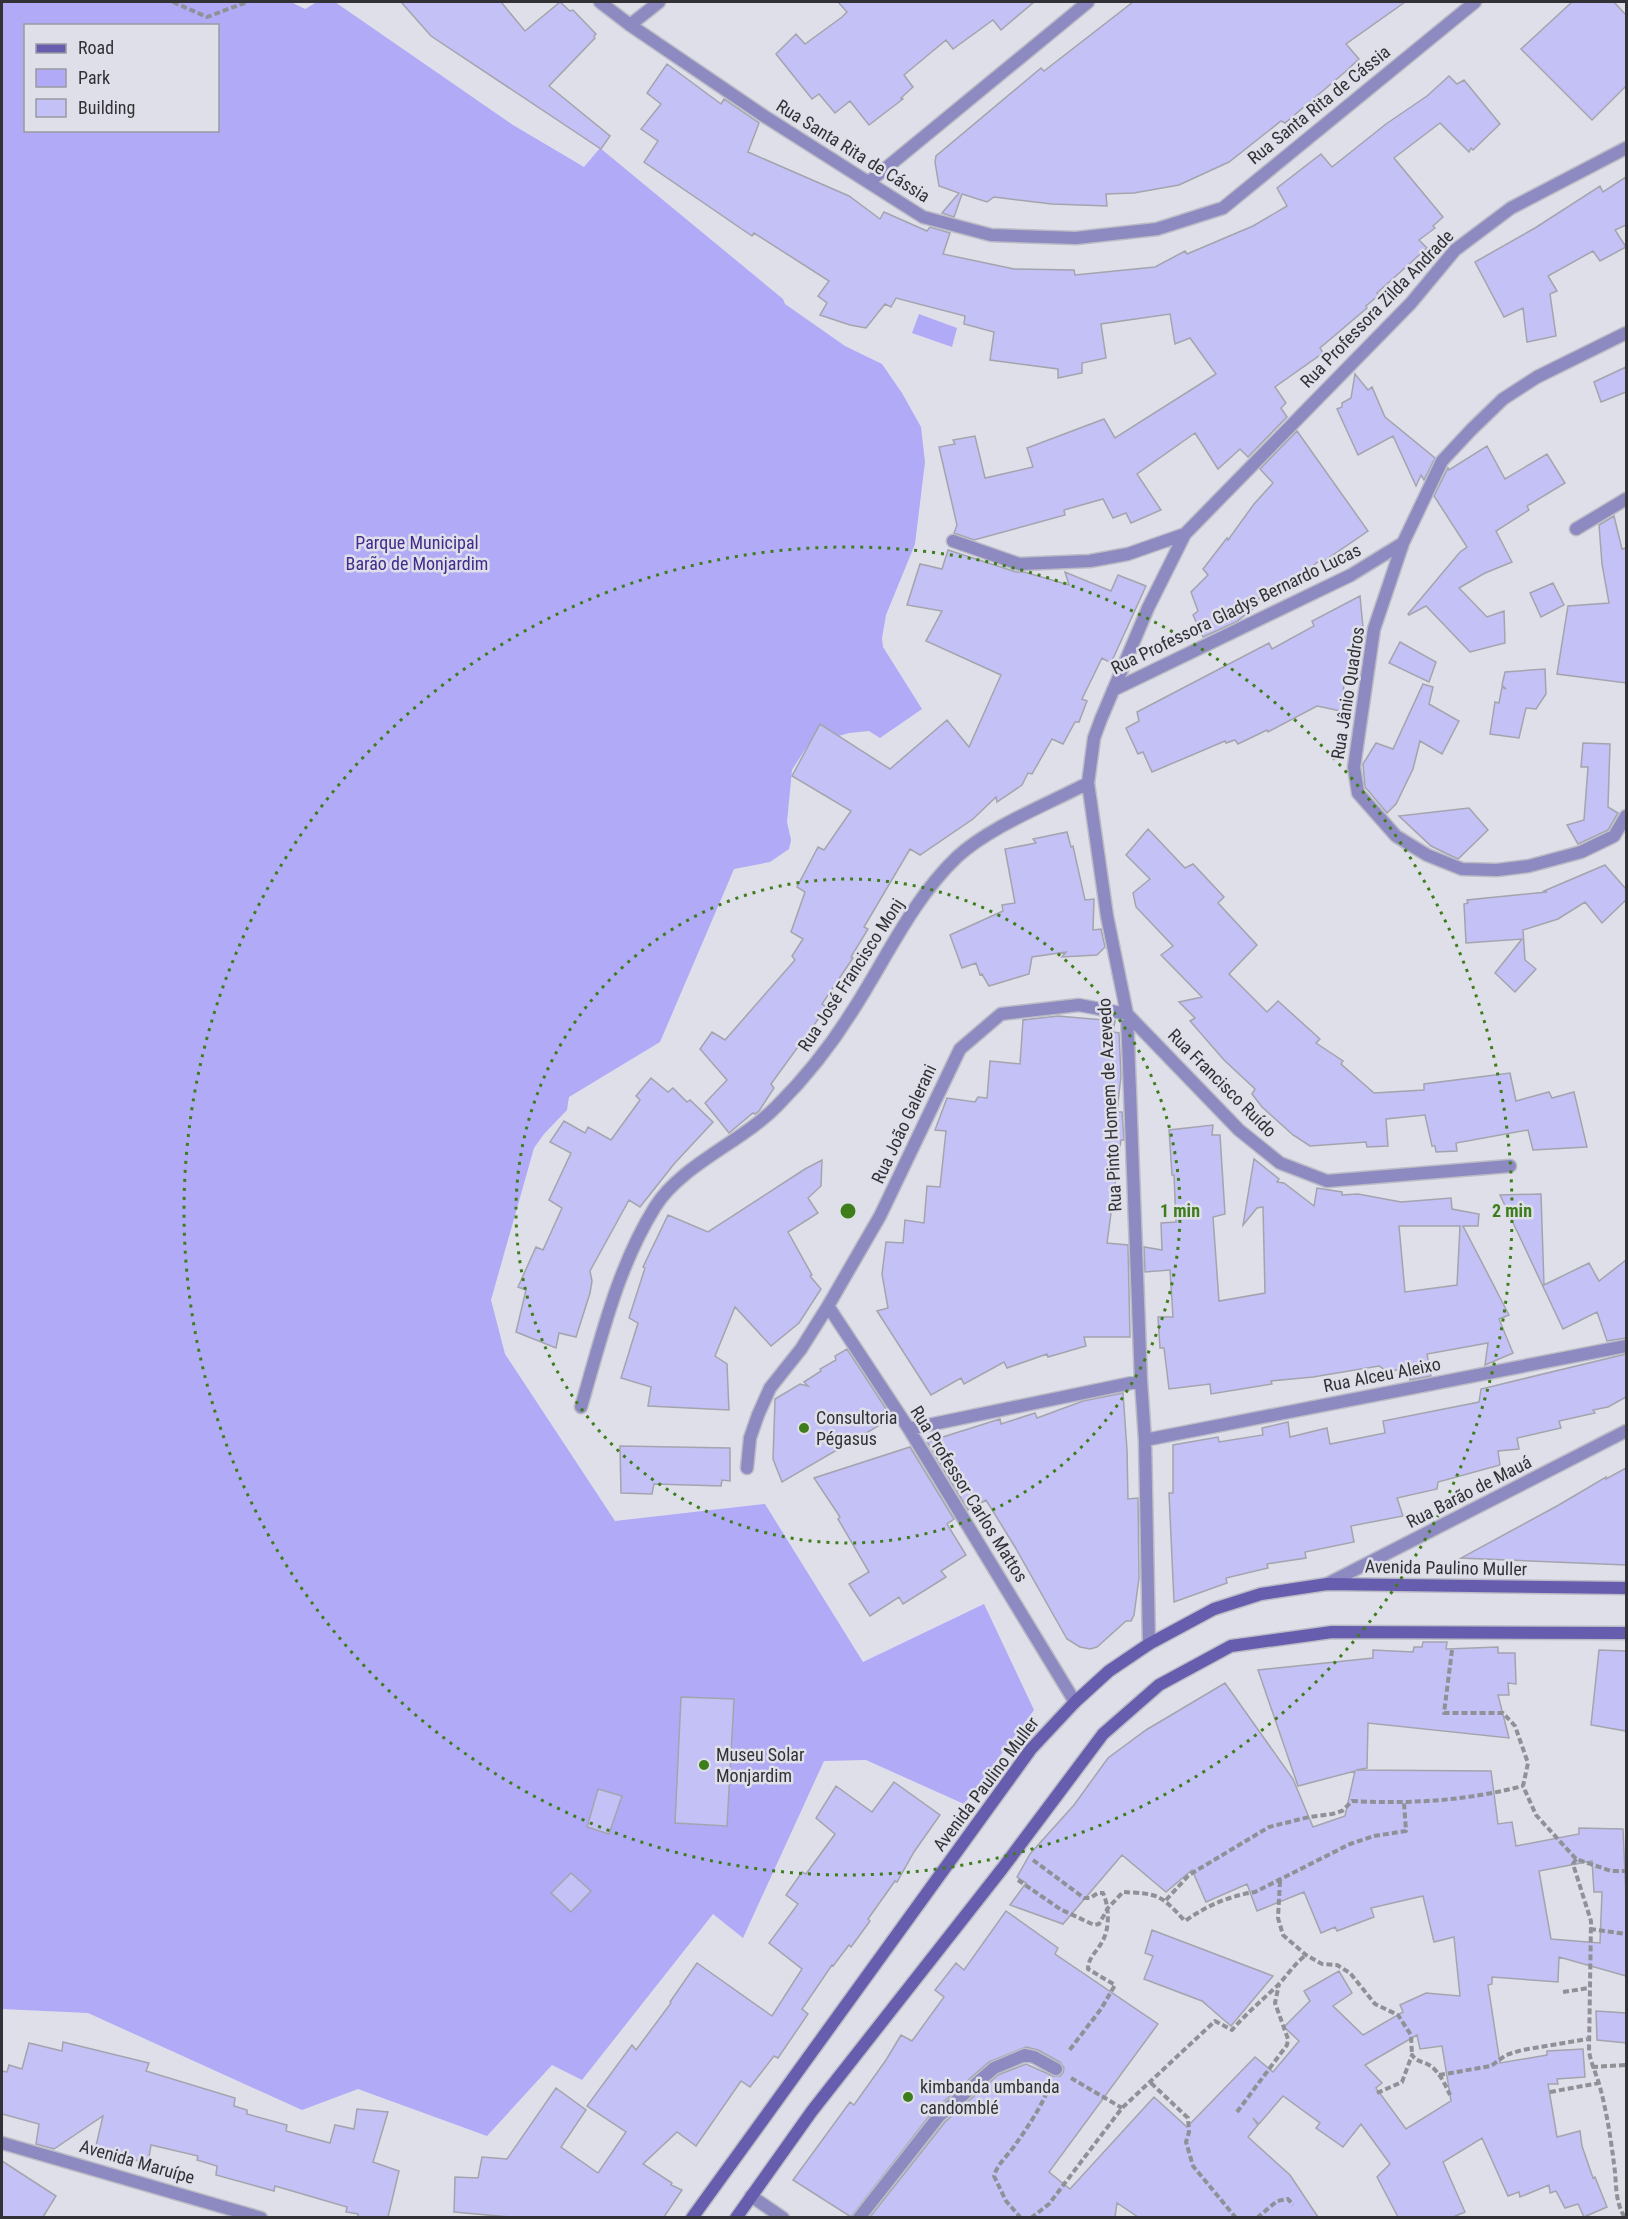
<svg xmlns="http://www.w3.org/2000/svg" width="1628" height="2219" font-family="'Roboto Condensed',sans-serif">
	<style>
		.green { fill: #b0aaf7; fill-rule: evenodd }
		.building { fill: #c3c1f5; stroke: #a4a4ae; stroke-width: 1.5; fill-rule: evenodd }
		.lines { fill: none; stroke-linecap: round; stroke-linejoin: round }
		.minor-casing { stroke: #bcbcc6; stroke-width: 15 }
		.secondary-casing { stroke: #bcbcc6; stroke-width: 15 }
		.path { stroke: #909097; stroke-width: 4; stroke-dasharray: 6 3; stroke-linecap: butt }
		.minor { stroke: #8d89c1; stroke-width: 12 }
		.secondary { stroke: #675dae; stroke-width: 12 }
		.ring { fill: none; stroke: #3e7d1b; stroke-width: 3; stroke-dasharray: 3 6 }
		.poi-dot { fill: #3e7d1b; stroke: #dfdfea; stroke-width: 2 }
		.labels { text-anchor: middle; stroke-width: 5; stroke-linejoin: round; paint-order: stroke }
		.street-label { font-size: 18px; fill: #323236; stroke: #dfdfea }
		.park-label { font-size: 18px; fill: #412c8d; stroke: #dfdfea }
		.poi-label { font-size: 18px; fill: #323236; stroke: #dfdfea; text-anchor: start }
		.centre { fill: #3e7d1b; stroke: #dfdfea; stroke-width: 3 }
		.ring-label { font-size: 18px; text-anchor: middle; font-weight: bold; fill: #3e7d1b; stroke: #dfdfea; stroke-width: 5; stroke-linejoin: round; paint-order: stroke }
	</style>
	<rect width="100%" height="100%" fill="#dfdfea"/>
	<!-- green -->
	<path class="green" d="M2 2H291L305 9 317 2H335L513 125 584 167 600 148 783 299 785 304 845 346 882 364 902 393 921 427 925 462 915 544 886 615 882 638 883 647 922 709 880 738 869 731 849 733 808 745 792 770 787 822 791 840 789 849 770 862 734 869 660 1042 569 1097 567 1110 544 1134 534 1148 491 1300 505 1354 615 1521 765 1504 863 1662 984 1604 1034 1710 964 1804 866 1760 824 1761 743 1938 713 1914 582 2080 552 2065 487 2136 358 2089 302 2110 88 2013 2 2009ZM26 26H218V130H26Z
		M919 314 957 328 952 347 912 333Z"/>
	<!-- building -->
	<path class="building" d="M401 2H501L525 31 560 2 570 11 573 10 596 34 594 36 595 38 549 86 610 136 601 149 431 36Z
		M838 2H1034L1001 30 993 20 953 49 946 40 904 75 913 87 901 98 903 99 869 125 850 101 835 113 819 94 812 99 776 54 796 34 805 44 842 17 847 12Z
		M1133 2H1405L1346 44 1359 59 1345 72 1285 123 1281 121 1229 162 1179 185 1134 193 1106 194 1107 206 1052 204 994 197 987 202 962 194 954 217 942 213 959 193 939 186 935 162 936 156 1041 68 1044 71Z
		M1572 2H1614L1626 15V86L1592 120 1521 49Z
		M667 64 721 104 724 99 759 123 748 152 849 196 880 219 884 212 927 231 930 227 950 233 943 254 1014 269 1074 270 1075 275 1155 267 1185 251 1187 254 1253 226 1287 206 1277 188 1321 154 1332 167 1386 124 1427 96 1449 76 1457 84 1464 80 1500 124 1473 150 1471 148 1469 152 1440 123 1394 158 1443 217 1433 226 1435 228 1419 240 1427 248 1377 293 1379 295 1366 306 1367 308 1320 348 1323 353 1275 387 1286 403 1281 408 1287 417 1248 457 1240 449 1218 469 1195 433 1137 474 1161 510 1131 523 1126 513 1113 518 1103 499 1064 510 1065 515 974 540 954 533 957 525 939 447 955 444 953 440 975 436 985 478 1033 467 1027 448 1104 419 1115 438 1216 374 1190 338 1175 344 1170 314 1101 324 1106 358 1082 363V373L1058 378V369L990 360 994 332 964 324 965 316 896 298 891 307 885 304 866 328 850 325 820 315 827 303 818 296 829 281 754 233 752 236 644 162 658 141 641 129 661 104 647 93Z
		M1626 177V225L1615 230 1626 247 1600 261 1593 251 1548 276 1557 291 1550 294 1556 336 1527 342 1523 308 1504 317 1475 262 1535 228 1600 186 1603 192Z
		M1626 367V392L1601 402 1594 382Z
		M1355 374 1368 390 1372 387 1385 417 1435 458 1424 480 1421 475 1416 486 1393 436 1358 455 1337 409 1342 407V403L1351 398Z
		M1297 431 1368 531 1324 561 1322 559 1284 587 1282 584 1252 603 1254 608 1236 622 1203 637 1193 615 1198 611 1191 592 1208 575 1203 569 1227 538 1228 540 1254 504 1273 483 1260 469Z
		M1487 446 1505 479 1547 454 1565 483 1527 506 1529 510 1496 531 1512 562 1485 573 1459 588 1487 617 1504 611 1505 643 1470 652 1426 606 1409 615 1408 614 1460 552 1467 547 1434 496 1448 468 1449 470Z
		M1614 516 1622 549 1626 548V683L1557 674 1568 606 1609 603 1602 564 1599 525Z
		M948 550 1016 572H1024L1069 585 1065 572 1111 591 1118 575 1146 586 1111 663 1102 658 1082 699 1087 701 1079 722H1075L1063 744 1052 739 1032 774 1028 773 1022 785 997 802 996 797 973 819 920 855 910 849 864 927 868 929 851 957 853 958 822 1004 827 1007 771 1084 774 1088 759 1111 755 1114 753 1113 729 1133 705 1103 727 1080 700 1049 712 1032 725 1040 795 960 792 956 803 939 791 932 805 892 797 887 818 847 824 850 851 811 792 776 820 724 890 769 947 720 969 747 1001 675 926 641 942 611 907 605 920 564 942 569Z
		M1553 583 1564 605 1541 617 1530 593Z
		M1360 596 1364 638 1345 676 1341 711 1317 706 1268 732 1267 730 1238 744 1235 740 1226 743 1225 741 1152 772 1143 752 1138 754 1126 728 1139 721 1137 712 1269 643 1272 649 1314 626 1312 621Z
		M1400 642 1436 662 1429 682 1389 663Z
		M1545 669 1546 694 1536 709 1526 708 1519 738 1490 734 1495 702 1499 703 1502 687 1506 689 1502 685 1505 672Z
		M1423 684 1433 687 1429 704 1459 721 1442 754 1420 741 1413 769 1396 804 1387 813 1365 787 1363 764 1376 743 1393 749Z
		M1583 743 1610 744 1608 807 1618 813 1608 830 1578 844 1567 825 1584 820 1588 767H1581Z
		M1469 808 1488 830 1458 859 1431 846 1399 816Z
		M1148 829 1185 868 1193 864 1224 897 1218 903 1257 945 1229 974 1267 1012 1278 1001 1320 1039 1316 1043 1343 1061 1341 1064 1374 1093 1424 1090V1084L1510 1073 1516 1101 1549 1092 1552 1098 1574 1092 1587 1147 1533 1150 1528 1130 1456 1143 1457 1151 1436 1152 1435 1146H1432L1425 1115 1386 1119 1388 1146 1367 1147 1366 1142 1310 1146 1293 1135 1262 1107 1252 1094 1255 1089 1224 1060 1190 1021 1195 1018 1179 1002 1202 997 1161 955 1173 946 1136 907 1133 893 1150 879 1126 855Z
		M1067 832 1071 847 1073 846 1085 900 1094 899 1093 930 1101 929 1105 947 1097 955 1062 957 1066 952 1032 957 1029 974 989 986 982 974 980 975 976 963 962 968 950 935 1003 911 1002 905 1015 903 1005 849 1036 843 1033 839Z
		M1605 865 1626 889V900L1602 923 1585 902 1558 919 1523 930 1525 960 1536 969 1515 992 1495 973 1522 939 1466 943 1464 904 1468 903 1467 900 1547 892 1544 891Z
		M1058 1016 1115 1021 1113 1032 1119 1033 1121 1076 1117 1112H1122L1124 1140H1121L1107 1243 1128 1245 1130 1337H1084L1086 1346 1048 1357 1047 1354 1007 1368 1004 1362 964 1384 961 1378 931 1395 877 1311 888 1308 882 1274 886 1242 903 1243 905 1220 924 1223 927 1186 940 1187 946 1131 935 1130 947 1098 975 1102 978 1097 987 1098 990 1061 1020 1064 1023 1020Z
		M651 1078 668 1092 673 1088 687 1102 690 1100 713 1122 674 1164 640 1207 629 1200 590 1271 592 1281 590 1293 576 1337 559 1333 556 1348 516 1332 526 1290 518 1287 536 1247 543 1250 562 1208 549 1200 571 1153 550 1142 564 1121 585 1133 588 1127 611 1140 640 1100 636 1096Z
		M1213 1125 1212 1135H1220L1225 1214 1213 1217 1219 1301 1265 1293 1263 1207 1257 1208 1243 1225 1254 1159 1279 1179 1277 1182 1284 1183 1314 1206 1317 1188 1342 1192V1195L1358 1194 1401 1202 1451 1198 1452 1209 1479 1214 1478 1226H1463L1509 1315 1499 1319 1513 1353 1485 1365 1488 1343 1427 1354 1431 1376 1410 1380 1408 1369 1387 1371 1379 1366 1313 1377 1271 1381 1272 1384 1211 1394 1210 1384 1169 1389 1164 1348H1160L1158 1317H1173L1170 1270 1145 1272 1144 1247 1162 1250 1161 1223 1176 1222 1174 1175H1172L1169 1130ZM1399 1226H1460L1457 1285 1405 1292Z
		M822 1160 821 1186 808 1198 818 1213 788 1232 812 1275 810 1276 821 1289 799 1323 771 1346 735 1307 715 1356 727 1364 729 1410 648 1406 651 1387 621 1378 638 1323 629 1318 645 1268 643 1267 668 1215 708 1232 805 1169Z
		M1541 1194 1544 1285 1589 1263 1599 1281 1626 1260V1338L1607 1341 1597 1312 1563 1329 1500 1195Z
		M847 1349 892 1418 782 1482 773 1459 775 1399 800 1384 808 1386 804 1382 821 1371 820 1369 836 1360 835 1356Z
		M1626 1354V1397L1608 1407 1593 1410 1595 1413 1559 1421 1561 1428 1517 1438 1519 1449 1498 1451 1500 1465 1438 1482 1437 1489 1397 1498 1403 1516 1351 1526 1354 1542 1305 1552 1306 1558 1267 1564 1268 1568 1226 1578 1227 1583 1174 1602 1169 1493H1173V1445L1218 1437 1219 1442 1263 1435 1262 1428 1288 1422 1290 1437 1327 1428 1330 1444 1385 1433 1383 1421 1479 1402 1481 1389Z
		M1123 1393 1127 1450 1128 1499 1138 1498 1139 1578 1134 1615 1131 1621H1126L1097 1647 1090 1649 1080 1647 1067 1639 1015 1547 986 1500 968 1510 927 1442 1000 1419 1001 1424 1035 1413 1037 1418 1083 1401Z
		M620 1446 730 1448V1481L722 1480 721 1486 654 1484 652 1494 621 1493Z
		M910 1447 954 1519 947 1524 966 1555 941 1571 946 1577 903 1604 899 1597 870 1616 849 1584 869 1572 838 1519 840 1517 814 1478Z
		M1626 1468V1565L1461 1558 1557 1506 1606 1477V1479Z
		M1423 1642H1447L1446 1649 1498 1647V1653H1515L1516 1684 1508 1683 1509 1695H1498L1509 1738 1368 1723 1367 1768 1356 1770 1491 1771 1498 1824 1512 1822 1516 1846 1579 1834V1828L1623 1829 1626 1896V1976L1559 1957 1558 1982 1492 1977V1984L1488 1985 1500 2063 1547 2055V2051L1583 2049 1585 2077 1557 2079 1558 2084H1548L1557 2137 1580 2131 1582 2146 1593 2178 1595 2177 1607 2207 1584 2217 1578 2204 1565 2208 1556 2191 1550 2193 1549 2185 1520 2197 1519 2192 1508 2196 1482 2138 1443 2162 1465 2212 1453 2217H1398L1377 2177 1390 2164 1361 2124 1343 2147 1316 2128 1320 2123 1283 2096 1259 2124 1253 2118 1258 2125 1248 2137 1290 2175 1318 2217H1138L1117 2203 1115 2217H870L945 2122 998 2075 1026 2064 1053 2076H1060L1063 2073 1064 2068 1060 2062 1038 2050 1026 2047 989 2062 934 2110 851 2217 793 2180 850 2102 854 2105 886 2060 901 2035 912 2041 944 1997 935 1990 956 1963 964 1970 1006 1911 1058 1948 1055 1954 1158 2024 1049 2172 1070 2189 1154 2097 1187 2127 1255 2057 1273 2072 1299 2041 1284 2027 1310 2001 1304 1991 1339 1971 1352 1993 1333 2006 1363 2035 1403 2012 1400 2005 1426 1993 1460 1996 1454 1937 1434 1942 1423 1896 1371 1908 1374 1917 1337 1931 1335 1927 1321 1933 1304 1892 1257 1911 1247 1884 1206 1902 1192 1870 1166 1892 1122 1855 1063 1924 1010 1905 1026 1883 1017 1877 1030 1854 1074 1805 1108 1758 1146 1730 1225 1683 1293 1779 1313 1827 1345 1816 1355 1771 1298 1786 1258 1670 1373 1658V1650L1413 1652 1414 1647H1422ZM1592 1861 1594 1892H1602L1600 1943 1551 1939 1539 1871ZM1417 2035 1420 2049 1442 2046 1451 2101 1406 2129 1376 2088 1382 2083 1365 2065Z
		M1599 1650 1626 1651V1731L1591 1725Z
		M681 1697 734 1699 727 1826 675 1823Z
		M894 1782 940 1815 914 1852 897 1882 895 1881 868 1919 870 1921 851 1947 849 1945 833 1966 832 1965 802 2009 808 2014 778 2058 774 2056 750 2087 741 2081 696 2146 677 2132 643 2164 672 2183 671 2185 682 2190 664 2217H510L454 2212 455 2177 478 2178 482 2157 507 2159 556 2088 586 2110 561 2147 598 2173 626 2132 587 2106 632 2045 636 2050 671 2003 670 2002 697 1963 772 2016 802 1969 769 1943 798 1904 786 1895 802 1872 806 1874 835 1834 816 1818 836 1786 872 1812Z
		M598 1789 622 1796 609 1834 587 1827Z
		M571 1873 591 1891 571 1912 551 1893Z
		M1152 1930 1273 1976 1231 2026 1202 2001 1144 1979 1153 1956 1145 1953Z
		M1596 2011 1626 2013V2043L1597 2040Z
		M63 2042 149 2063 146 2071 235 2098 234 2106 247 2110V2114L287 2125 286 2131 330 2143 335 2125 354 2129 357 2109 388 2112 373 2162 399 2171 388 2217H358V2214L346 2212 347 2207 275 2186 274 2191 216 2175 217 2166 197 2160 198 2156 151 2145 148 2163 95 2150 103 2116 54 2149 36 2144 39 2124 2 2114V2071L7 2072 9 2065 22 2069 29 2043 62 2051Z
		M2 2161 56 2196 43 2217H2Z"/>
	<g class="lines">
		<defs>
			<path id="minor" d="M600 2 630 25 764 116 923 217 991 235 1076 238 1157 229 1223 208 1475 2
				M630 25 659 2
				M869 182 1088 2
				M1626 333 1537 377 1503 399 1471 430 1442 461 1403 543 1374 629 1354 767 1358 793 1396 836 1427 855 1462 869 1497 870 1529 866 1581 852 1614 836 1626 816
				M1576 529 1626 499
				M953 541 1019 564 1090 561 1128 554 1185 534
				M1113 690 1351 575 1403 543
				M828 1306 909 1429 1075 1702
				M581 1407C601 1339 617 1268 655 1207 681 1165 742 1142 777 1106 805 1078 832 1044 853 1010 886 959 912 900 957 857 989 827 1048 804 1088 783
				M909 1429 1141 1381
				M1145 1440 1626 1346
				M747 1468 750 1438 758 1415 770 1388 801 1349 828 1306 880 1216 960 1049 1001 1014 1079 1005 1127 1014 1239 1130 1280 1163 1327 1181 1510 1166
				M1327 1584 1626 1431
				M1149 1644 1145 1440 1141 1381 1127 1014 1107 916 1088 783 1094 738 1101 719 1148 608 1185 534 1411 303 1455 250 1511 208 1626 148
				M2 2143 261 2218
				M751 2196 783 2218
				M859 2218 939 2116 994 2068 1025 2055 1034 2057 1056 2069"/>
			<path id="secondary" d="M692 2218 1031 1749 1075 1702 1109 1671 1149 1644 1214 1609 1261 1594 1327 1584 1626 1588
				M736 2218 812 2111 1002 1869 1103 1734 1159 1685 1231 1646 1332 1632 1626 1633"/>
		</defs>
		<!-- minor casing -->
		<use href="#minor" class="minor-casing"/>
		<!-- secondary casing -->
		<use href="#secondary" class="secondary-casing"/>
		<!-- path -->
		<path class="path" d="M173 2 207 17 247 2
			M1452 1650 1444 1713H1503L1515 1726 1528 1763 1523 1786 1536 1815 1576 1859 1611 1871H1626
			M1576 1859 1573 1864 1591 1921 1589 2051C1591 2065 1598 2077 1601 2091 1607 2114 1611 2140 1614 2164 1617 2183 1614 2200 1625 2218
			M1033 1860 1084 1898H1090L1098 1893H1103C1109 1906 1110 1927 1103 1940 1098 1951 1088 1957 1088 1969L1115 1985 1101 2009 1068 2052
			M1018 1880 1060 1909 1094 1925 1099 1924 1108 1908 1123 1892C1159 1894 1160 1894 1185 1921 1206 1906 1229 1896 1255 1892L1350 1844 1374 1836 1406 1831 1404 1803
			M1280 1881 1278 1918 1283 1935 1306 1955 1322 1964 1337 1965 1350 1973 1375 2004 1398 2015 1411 2035 1412 2055
			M1166 1900 1189 1875 1269 1827 1309 1817 1332 1814 1342 1811 1352 1801C1411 1804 1465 1801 1523 1786
			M1590 1929 1626 1934
			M1563 1992 1589 1988
			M1592 2067 1626 2065
			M1439 2075 1491 2066 1506 2055 1522 2050 1587 2039
			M1071 2078 1122 2108
			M1151 2083 1188 2118 1189 2132 1186 2142 1193 2166 1236 2218
			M1550 2092 1599 2083
			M1377 2093 1402 2082 1412 2055C1417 2062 1422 2061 1429 2065 1439 2071 1445 2084 1450 2095
			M1237 2112 1287 2045 1288 2039 1275 2003 1279 1984
			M1021 2218 1006 2201 994 2176C997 2165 1006 2157 1013 2148 1027 2128 1041 2108 1050 2085
			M1031 2218 1049 2204 1122 2108 1215 2021 1232 2030C1246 2014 1261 2001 1277 1986 1287 1976 1294 1964 1306 1955
			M1257 2218 1277 2201 1288 2199 1293 2205"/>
		<!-- minor -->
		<use href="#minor" class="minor"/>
		<!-- secondary -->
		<use href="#secondary" class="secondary"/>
	</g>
	<!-- distance rings -->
	<g class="ring">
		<circle cx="848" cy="1211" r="332"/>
		<circle cx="848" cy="1211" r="664"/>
	</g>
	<!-- markers -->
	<g class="poi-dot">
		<circle cx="804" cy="1428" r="6"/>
		<circle cx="704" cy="1765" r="6"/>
		<circle cx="908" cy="2097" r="6"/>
	</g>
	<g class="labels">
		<!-- street labels -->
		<g class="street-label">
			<text transform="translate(1319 105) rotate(-39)" y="6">Rua Santa Rita de Cássia</text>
			<text transform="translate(853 151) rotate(32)" y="6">Rua Santa Rita de Cássia</text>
			<text transform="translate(1377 309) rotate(-46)" y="6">Rua Professora Zilda Andrade</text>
			<text transform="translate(1236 609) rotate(-26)" y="6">Rua Professora Gladys Bernardo Lucas</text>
			<text transform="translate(1348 693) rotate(-81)" y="6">Rua Jânio Quadros</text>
			<text transform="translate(851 975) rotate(-57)" y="6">Rua José Francisco Monj</text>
			<text transform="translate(1222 1083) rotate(45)" y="6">Rua Francisco Ruído</text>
			<text transform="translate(1110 1105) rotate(-93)" y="6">Rua Pinto Homem de Azevedo</text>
			<text transform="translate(904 1124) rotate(-65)" y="6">Rua João Galerani</text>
			<text transform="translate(1382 1375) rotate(-11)" y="6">Rua Alceu Aleixo</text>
			<text transform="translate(1469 1492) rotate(-27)" y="6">Rua Barão de Mauá</text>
			<text transform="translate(969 1494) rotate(58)" y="6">Rua Professor Carlos Mattos</text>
			<text transform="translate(1446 1568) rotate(1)" y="6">Avenida Paulino Muller</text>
			<text transform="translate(986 1784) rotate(-53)" y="6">Avenida Paulino Muller</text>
			<text transform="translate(137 2162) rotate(16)" y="6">Avenida Maruípe</text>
		</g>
		<!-- park labels -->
		<g class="park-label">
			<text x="417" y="549">Parque Municipal<tspan x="417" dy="21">Barão de Monjardim</tspan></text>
		</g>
		<!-- poi labels -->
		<g class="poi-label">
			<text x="816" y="1424">Consultoria<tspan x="816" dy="21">Pégasus</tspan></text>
			<text x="716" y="1761">Museu Solar<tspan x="716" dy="21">Monjardim</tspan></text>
			<text x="920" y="2093">kimbanda umbanda<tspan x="920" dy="21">candomblé</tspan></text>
		</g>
	</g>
	<circle cx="848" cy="1211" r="9" class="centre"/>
	<g class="ring-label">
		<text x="1180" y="1217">1 min</text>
		<text x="1512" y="1217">2 min</text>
	</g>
	<!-- border -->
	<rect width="1628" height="2219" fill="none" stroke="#323236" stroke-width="6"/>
	<!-- legend -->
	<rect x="24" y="24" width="195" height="108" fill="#dfdfea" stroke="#9a9aa2" stroke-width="1.5"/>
	<rect x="36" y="44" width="30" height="9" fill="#675dae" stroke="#9a9aa2" stroke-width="1.5"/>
	<text x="78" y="54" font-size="18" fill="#323236">Road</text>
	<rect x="36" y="69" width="30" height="18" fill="#b0aaf7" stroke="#9a9aa2" stroke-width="1.5"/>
	<text x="78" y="84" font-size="18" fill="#323236">Park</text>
	<rect x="36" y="99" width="30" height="18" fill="#c3c1f5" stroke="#9a9aa2" stroke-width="1.5"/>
	<text x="78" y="114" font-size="18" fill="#323236">Building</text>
</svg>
